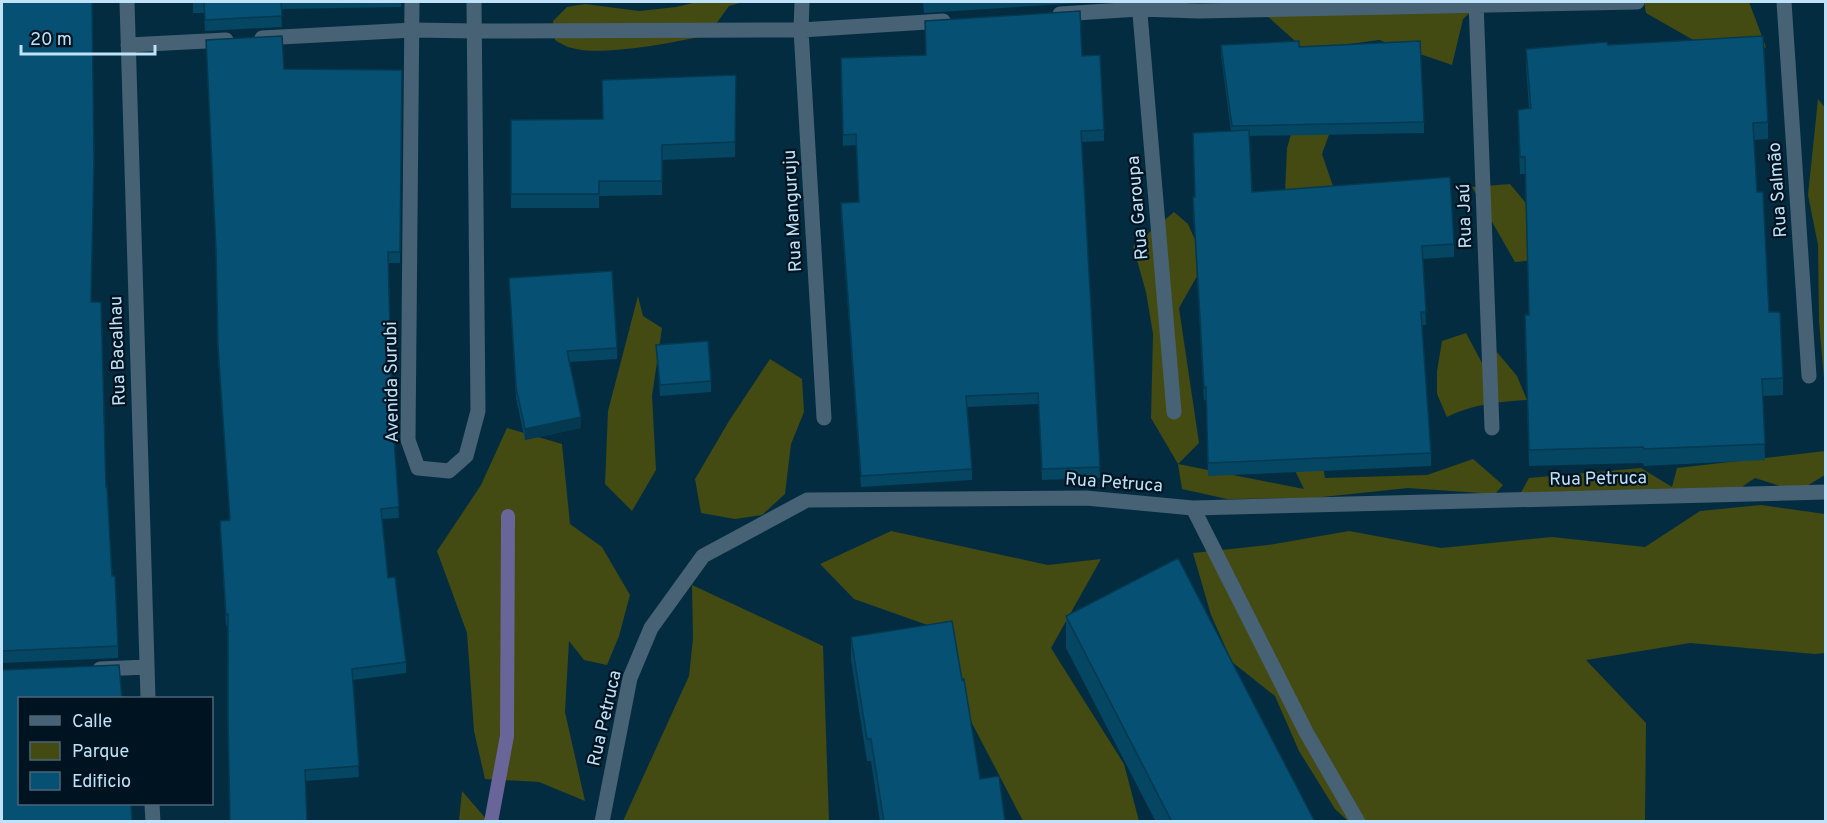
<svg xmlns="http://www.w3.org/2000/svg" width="1827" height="823" font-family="Overpass,sans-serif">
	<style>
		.green { fill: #434a12 }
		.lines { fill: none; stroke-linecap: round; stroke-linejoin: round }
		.stream { stroke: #6a6599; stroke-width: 14 }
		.minor { stroke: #476274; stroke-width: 15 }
		.tertiary { stroke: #476274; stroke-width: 15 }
		.wall { fill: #054663 }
		.shaded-wall { fill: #043950 }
		.building { fill: #065173; stroke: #043950; stroke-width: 1.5 }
		.labels { text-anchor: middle; stroke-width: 4.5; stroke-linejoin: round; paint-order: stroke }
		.street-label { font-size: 18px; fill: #bfe2f8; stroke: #001320 }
	</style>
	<rect width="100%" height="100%" fill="#032c41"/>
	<!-- green -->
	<path class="green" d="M697 2H744L729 6 708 35C677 42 601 57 572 48 566 47 560 43 555 40L553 21 567 7 585 4 639 11 676 7Z
		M1257 2H1482L1463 19 1452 65 1379 40 1305 50 1256 6Z
		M1644 2H1749L1766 47 1743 62 1702 45 1646 13Z
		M1304 89 1331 129 1322 154 1335 192 1285 193 1287 148Z
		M1818 99 1826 109 1825 390 1819 321 1818 245 1808 195Z
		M1510 184 1539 219 1545 259 1515 262 1472 187Z
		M1174 212 1188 224 1205 262 1179 308 1199 443 1178 464 1304 489 1267 414 1315 420 1325 478 1427 475 1473 459 1503 485 1495 494 1408 488 1313 498 1227 499 1182 489 1178 464 1151 418 1153 334 1146 292 1133 246Z
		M638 296 643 316 662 328 652 396 656 470 632 511 605 484 608 411Z
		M1466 333 1482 363 1496 351 1517 376 1527 400C1498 402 1473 404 1447 417L1437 394V371L1442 341Z
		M770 359 802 379 804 412 791 444 785 494 762 515 735 519 701 513 695 479 729 421Z
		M507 428 562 444 570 524 602 547 630 595 619 636 607 665 584 660 569 641 565 712 585 801 539 782 485 779 474 731 467 633 437 551 481 485Z
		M1825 451V475L1805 487 1780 486 1755 478 1727 497 1519 496 1529 478 1641 468 1672 487 1677 468Z
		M1761 505 1825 514V653L1815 654 1690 643 1586 660 1646 723 1645 821H1348L1335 809 1299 751 1275 696 1232 662 1211 615 1193 553 1268 545 1349 531 1441 548 1552 537 1645 547 1700 511Z
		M891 531 1048 565 1101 559 1051 648 1124 764 1139 821H1023L962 704 950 633 854 599 820 564Z
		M692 585 823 646 829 821H623L689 676 693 638Z
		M462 791 488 821H459Z"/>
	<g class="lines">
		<!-- stream -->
		<path class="stream" d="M491 822 507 736 508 516"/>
		<!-- minor -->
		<path class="minor" d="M127 2 148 698
			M802 2 801 30 824 418
			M1139 2 1174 412
			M1476 2 1492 428
			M1784 2 1809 376
			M1060 14 1139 9 1199 11 1637 2
			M262 38 413 30 475 31 801 30 943 21
			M128 45 226 40
			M1193 508 1306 732 1358 822
			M100 669 147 667
			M152 804 153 822
			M602 822 630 678 651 628 703 556 807 500 1086 498 1193 508 1826 492"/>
		<!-- tertiary -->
		<path class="tertiary" d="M412 2 408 440 418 468 449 471 466 456 478 411 474 2"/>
	</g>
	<!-- wall -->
	<path class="wall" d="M2 2 92 302 118 646V658L2 663Z
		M193 2H401V7L281 9 282 27 205 31 204 13H193Z
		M923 2H1079V3L924 13Z
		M925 21 1082 56 1104 130V141L1081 142 1100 478 1042 480 1038 404 967 407 972 469V480L861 487 841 214V203L859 202 856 145 843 146 841 69 926 55Z
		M206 40 284 69 402 70 400 263H388L392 413 399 518 382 519 388 578 406 662V673L353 680 359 777 306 781 228 625 226 626 220 521 230 520 218 358 216 261Z
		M1221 45 1299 47 1424 122V133L1249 136 1252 192 1454 244V257L1423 259 1426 325H1422L1431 453V466L1208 476 1206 400H1204L1193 210V197H1195L1193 133 1231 131 1221 55Z
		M1608 45 1768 122V139L1754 140 1757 192 1769 312 1783 378V395L1763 396 1765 460 1644 466 1643 463 1529 466 1525 332V315H1529L1525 174H1520L1518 126V110L1529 108 1526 66V49Z
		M736 75 735 157 662 160V195L599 196V208H511V120L602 119Z
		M509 278 617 348V359L570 362 581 428 525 440 516 398Z
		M656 345 711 381V392L660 396Z
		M1066 616 1315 822H1156L1066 648Z
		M851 637 980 779 1005 822H880L871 761H867L851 660Z"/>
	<!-- shaded-wall -->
	<path class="shaded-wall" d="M581 417V428L525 440V429Z"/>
	<!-- building -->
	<path class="building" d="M2 2H92L94 159 91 302H101L106 487H107L112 576H115L118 646 2 651Z
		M193 2H281L282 16 205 20 204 2Z
		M1080 11 1082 56 1100 55 1104 130 1081 131 1100 467 1042 469 1038 393 966 396 972 469 861 476 841 203 859 202 856 134 843 135 841 58 926 55 925 21Z
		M282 36 284 69 402 70 400 252H388L392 413 399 507 381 509 388 578 395 577 406 662 352 669 359 766 305 770 307 822H230L228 724V614L226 615 220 521 230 520 218 347 216 250 206 40Z
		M1763 36 1768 122 1753 123 1757 192H1763L1769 312H1780L1783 378 1762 379 1765 444 1644 449 1643 447 1529 450 1525 315H1529L1525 157H1520L1518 110 1531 108 1526 49 1607 42 1608 45Z
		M1299 41V47L1420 41 1424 122 1232 126 1221 45Z
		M736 75 735 142 662 145V181H599V194H511V120L603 119 602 80Z
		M1249 130 1252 192 1450 177 1454 244 1422 246 1426 312H1421L1431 453 1208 463 1206 387 1204 388 1193 197H1195L1193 133Z
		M612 271 617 348 567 351 581 417 525 429 516 387 509 278Z
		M708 341 711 381 660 385 656 345Z
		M1178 558 1315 822H1172L1066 616Z
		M952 621 962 680 964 679 980 779 999 776 1005 822H884L871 739H867L851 637Z
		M119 665 122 699H20V804H131L132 822H2V670Z"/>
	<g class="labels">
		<!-- street labels -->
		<g class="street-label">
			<text transform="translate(1777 190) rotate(-94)" y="6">Rua Salmão</text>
			<text transform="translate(1137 208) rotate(-95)" y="6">Rua Garoupa</text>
			<text transform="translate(792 211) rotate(-93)" y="6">Rua Manguruju</text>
			<text transform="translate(1464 216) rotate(-92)" y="6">Rua Jaú</text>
			<text transform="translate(117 351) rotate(-92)" y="6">Rua Bacalhau</text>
			<text transform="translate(391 382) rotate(-91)" y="6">Avenida Surubi</text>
			<text transform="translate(1598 478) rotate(-1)" y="6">Rua Petruca</text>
			<text transform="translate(1114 482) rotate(4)" y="6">Rua Petruca</text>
			<text transform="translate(604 718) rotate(-77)" y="6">Rua Petruca</text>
		</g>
	</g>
	<!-- border -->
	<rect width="1827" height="823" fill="none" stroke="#bfe2f8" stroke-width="6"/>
	<!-- legend -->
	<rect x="18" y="697" width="195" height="108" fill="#001320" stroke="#4c6676" stroke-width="1.5"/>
	<rect x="30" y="716" width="30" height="9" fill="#476274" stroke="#4c6676" stroke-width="1.5"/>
	<text x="72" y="727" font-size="18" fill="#bfe2f8">Calle</text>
	<rect x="30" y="742" width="30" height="18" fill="#434a12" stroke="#4c6676" stroke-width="1.5"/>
	<text x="72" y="757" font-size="18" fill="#bfe2f8">Parque</text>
	<rect x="30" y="772" width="30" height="18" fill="#065173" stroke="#4c6676" stroke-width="1.5"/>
	<text x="72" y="787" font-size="18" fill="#bfe2f8">Edificio</text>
	<!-- scale -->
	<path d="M21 45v9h134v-9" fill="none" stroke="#bfe2f8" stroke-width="3"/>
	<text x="30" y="45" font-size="18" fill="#bfe2f8" stroke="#001320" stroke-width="4.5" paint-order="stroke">20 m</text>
</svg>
